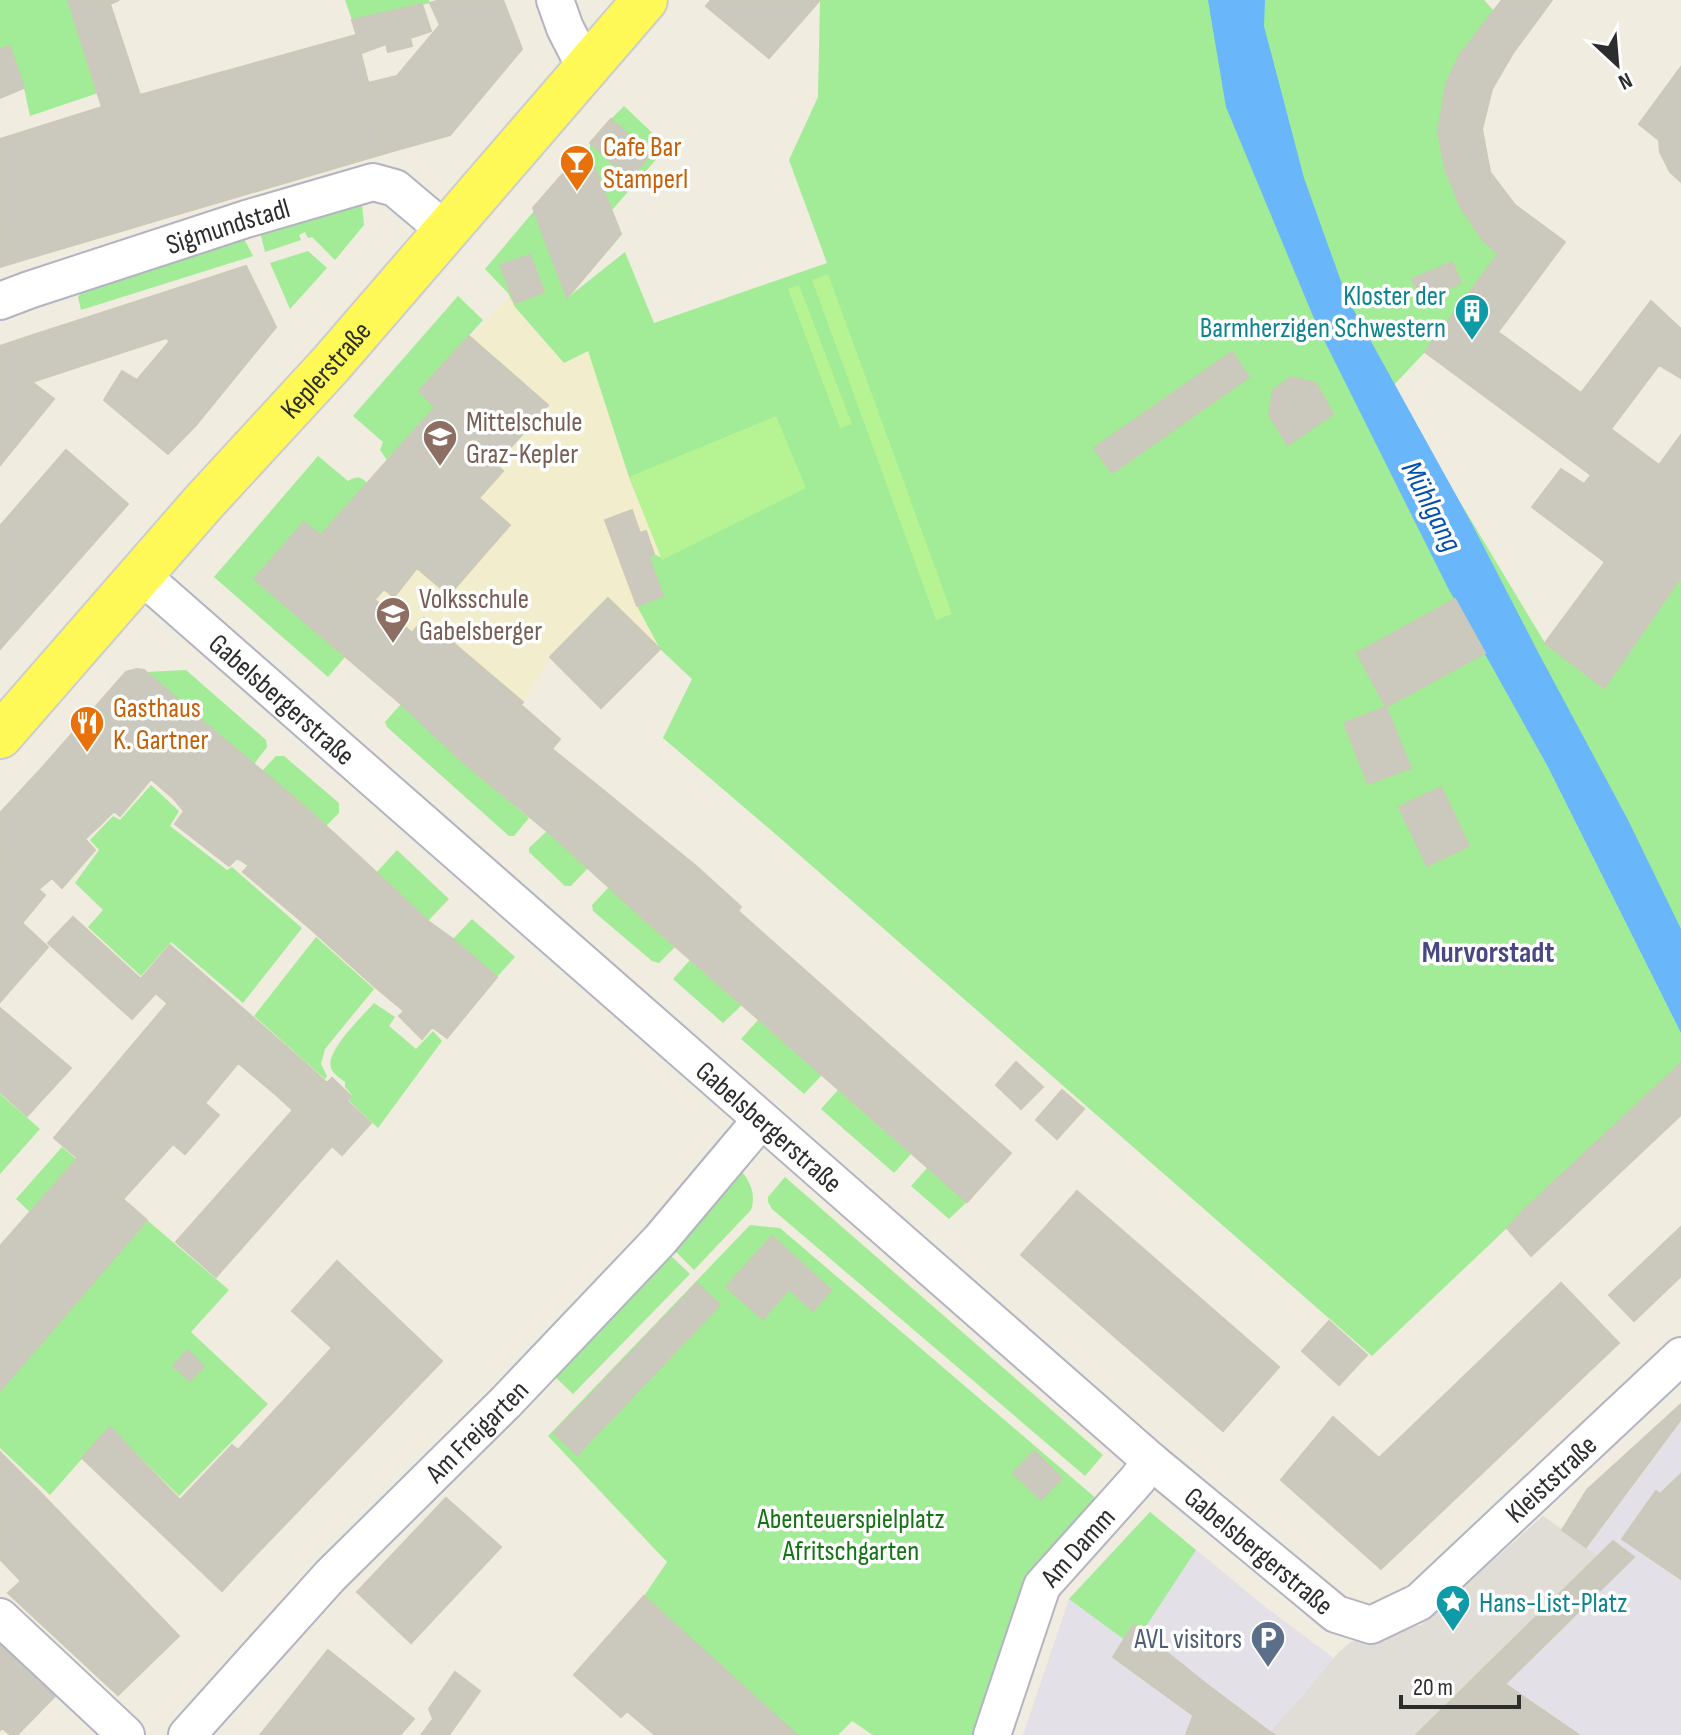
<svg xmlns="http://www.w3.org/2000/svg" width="1681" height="1735" font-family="'Sofia Sans Condensed',sans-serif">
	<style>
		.industrial { fill: #e4e0e8 }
		.education { fill: #f2eecd }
		.green { fill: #a2eb97 }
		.pitch { fill: #b6f392 }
		.plaza { fill: #dfddd6 }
		.water { fill: #69b6fa }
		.building { fill: #cbc9be; stroke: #ccc9b8; stroke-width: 2 }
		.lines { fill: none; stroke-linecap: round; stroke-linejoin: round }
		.street-casing { stroke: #b3b3c2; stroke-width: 40 }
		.primary-casing { stroke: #cdcdcd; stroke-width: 48 }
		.street { stroke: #fff; stroke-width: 36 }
		.primary { stroke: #fef956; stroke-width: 44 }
		.labels { text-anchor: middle; stroke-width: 7; stroke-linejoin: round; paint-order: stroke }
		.food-label { font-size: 28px; fill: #c56008; stroke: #fff; text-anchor: start }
		.street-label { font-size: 28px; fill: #2d2d2d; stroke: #fff }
		.culture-label { font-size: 28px; fill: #0d838f; stroke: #fff; text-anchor: end }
		.education-label { font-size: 28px; fill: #785e54; stroke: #fff; text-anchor: start }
		.park-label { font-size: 28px; fill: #147414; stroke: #fff }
		.service-label { font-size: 28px; fill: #4e5e75; stroke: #fff; text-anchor: end }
		.water-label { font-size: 30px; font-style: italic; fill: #014fae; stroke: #fff }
		.neighbourhood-label { font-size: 30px; font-weight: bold; fill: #4a4883; stroke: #fff }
	</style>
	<rect width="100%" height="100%" fill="#f0ecdf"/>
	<!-- industrial -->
	<path class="industrial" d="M1681 1404V1735H1023L1069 1599 1150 1512 1268 1609 1335 1659 1351 1642 1421 1625 1543 1516 1562 1529 1587 1490Z"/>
	<!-- education -->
	<path class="education" d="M509 296 515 307 564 363 588 350 956 614 663 738 692 679 660 649 601 708 550 657 521 705 466 765 401 704 254 579 304 522 321 535 378 472 435 407 419 391 469 336 472 337Z"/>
	<!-- green -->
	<path class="green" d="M0 0H69L98 93 30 116 24 88 10 46 0 49Z
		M345 0H429L430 3 352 20Z
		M820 0H1484L1494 11 1438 131 1445 169 1460 206 1482 239 1498 254 1425 352 1394 385 1448 482 1545 643 1604 688 1681 577V1063L1527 1207 1507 1228 1372 1356 772 831 663 738 692 679 660 649 637 606 663 596 649 557 654 554 662 558 629 477 588 351 564 363 515 307 508 293 485 269 534 211 567 298 625 252 654 323 827 263 789 160 818 97Z
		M624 106 667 147 612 210 590 156V143L629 178 651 155 611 119Z
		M362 204 364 225 335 260 312 237 308 238 305 232 299 235 301 240 265 252 260 232 322 213Z
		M243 237 253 256 81 310 78 297 83 290Z
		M308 251 327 268 290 309 270 263Z
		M458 296 483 320 419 391 435 407 387 460 380 450 383 442 353 416Z
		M318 456 348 481C357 476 359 476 368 483L321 535 305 523 255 579 345 657 328 677 214 577Z
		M186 670 266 740 267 747 254 764 146 672Z
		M401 704 466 765 529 818 514 836H509L387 727 385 722Z
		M276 756H284L339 803V813L326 826 262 771Z
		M151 785 179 811 170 826 227 870 232 867 302 928 243 1003 171 942 141 976 88 927 103 910 75 883 99 850 90 840 113 816 120 820Z
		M547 831 588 868 571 886H565L529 852V848Z
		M397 850 449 899 428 921 376 873Z
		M609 887 675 947 659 963 652 961 593 911 592 905Z
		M472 919 515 957 497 977 453 939Z
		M316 937 374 989 325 1049 321 1064 327 1076 325 1079 254 1016Z
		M690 960 742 1005 723 1023 673 979Z
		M374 1003 395 1017 389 1026 416 1049 433 1031 442 1041 378 1128 349 1101 352 1095 345 1087V1082C340 1078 333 1074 331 1068 325 1051 363 1016 374 1003Z
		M758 1020 822 1075 804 1094 741 1039Z
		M838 1090 911 1154 894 1173 821 1109Z
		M0 1094 40 1129 0 1174Z
		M62 1147 76 1159 30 1212 16 1199Z
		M927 1168 967 1202 949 1219 911 1186Z
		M742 1172C751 1183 756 1195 751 1210L694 1270 673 1249Z
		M785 1177 1103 1455 1085 1476 772 1209 768 1202V1197Z
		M147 1220 229 1290 191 1332 268 1404 179 1496 110 1427 50 1495 0 1448V1391Z
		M750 1225 780 1228 1098 1500 983 1735H873L852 1721 838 1735H797L644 1596 667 1562 548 1436Z
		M669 1254 690 1274 573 1394 552 1374Z
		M1150 1512 1196 1550 1133 1646 1069 1599Z"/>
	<!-- pitch -->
	<path class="pitch" d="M828 274 952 614 936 620 812 280Z
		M799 285 852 424 840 428 788 289Z
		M776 416 806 488 662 560 629 477Z"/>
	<!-- plaza -->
	<path class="plaza" d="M1543 1516 1599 1557 1416 1735H1275L1270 1732 1300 1699 1339 1652 1351 1642 1421 1625Z"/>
	<!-- water -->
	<path class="water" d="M1208 0H1265L1264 26 1304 178 1347 298 1472 524 1538 652 1628 820 1681 929V1033L1547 765 1448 588 1318 328 1226 107Z"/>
	<!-- building -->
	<path class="building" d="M68 0H119L110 4 140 95 102 107Z
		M440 0H503L522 49 450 135 386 153 368 83 397 76 440 25 430 3Z
		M711 0H820L769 58 706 6Z
		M1502 0H1552L1513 53 1492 89 1482 129 1490 172 1515 205 1565 242 1498 332 1581 393 1651 301 1681 329V378L1659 365 1611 429 1659 465 1681 435V577L1604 688 1545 643 1605 562 1532 507 1561 469 1584 484 1591 475 1425 352 1498 254 1482 239 1460 206 1445 169 1438 131 1446 84 1459 56Z
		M422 4 431 31 410 38 412 46 388 52 386 44 362 53 352 20Z
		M356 35 386 153 138 226 102 107 140 95Z
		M10 46 24 88 0 98V49Z
		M1681 67V132L1676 148 1681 158V182L1670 172 1660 152 1659 140 1639 124Z
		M102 107 138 226 13 263 0 222V139Z
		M611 119 651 154 630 179 590 143Z
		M1681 132V158L1676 148Z
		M580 154 590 156 621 234 567 298 533 208Z
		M0 222 13 263 0 267Z
		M530 255 544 292 515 303 500 265Z
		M1452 262 1461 283 1421 300 1412 279Z
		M246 266 276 327 196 425 168 454 104 400 122 371 137 380 170 341 166 338 32 382 18 340Z
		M469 336 548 405 496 464 503 471 479 498 510 525 449 595 417 568 394 597 384 589 376 598 323 553 331 543 321 535 435 407 419 391Z
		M18 340 32 382 54 399 1 464 0 346Z
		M1232 352 1249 377 1112 473 1094 448Z
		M1291 377 1316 383 1333 414 1288 445 1269 415 1273 390Z
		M66 450 128 504 53 589 0 545V526Z
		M632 510 640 533 646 531 654 554 649 557 663 596 637 606 605 520Z
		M304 522 331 543 323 553 412 633 424 618 523 702 466 765 401 704 254 579Z
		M0 545 53 589 0 649Z
		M608 598 660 649 601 708 550 657Z
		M1455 599 1485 653 1386 707 1357 653Z
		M137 669 144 670 224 739 173 798 151 779 120 816 114 811 100 825 40 770 126 672Z
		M521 705 560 739 552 749 592 781 547 831 466 765Z
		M1386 707 1411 768 1368 784 1344 723Z
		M224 739 302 804 248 865 237 858 229 866 175 824 184 811 173 798Z
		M40 770 100 825 85 839 95 850 62 888 52 878 39 889 0 856V813Z
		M592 781 696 866 645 920 547 831Z
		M1441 787 1469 846 1427 866 1399 807Z
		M302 804 361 858 305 924 243 872Z
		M0 856 45 895 22 923 48 947 0 1002Z
		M361 858 428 921 374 986 305 924Z
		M696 866 741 907 738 911 1011 1153 967 1202 645 920Z
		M73 917 156 993 132 1019 48 943Z
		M428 921 453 939 497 977 447 1038 432 1027 422 1039 399 1016 404 1011 374 986Z
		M170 945 303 1061 274 1093 140 980Z
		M168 1003 238 1063 205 1103 219 1115 185 1154 173 1144 124 1198 54 1138Z
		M0 1008 71 1068 27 1116 0 1092Z
		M303 1061 327 1083 332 1078 351 1096 347 1101 371 1123 342 1155 274 1093Z
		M1016 1062 1043 1087 1021 1109 996 1085Z
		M1681 1063V1115L1531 1256 1507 1228 1527 1207Z
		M1062 1090 1084 1109 1057 1139 1036 1120Z
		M293 1110 332 1146 216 1277 176 1242Z
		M77 1159 147 1220 0 1391V1246Z
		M1077 1191 1279 1367 1223 1431 1021 1255Z
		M1681 1227V1276L1634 1321 1609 1295Z
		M772 1236 831 1290 813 1311 789 1289 763 1319 726 1287Z
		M337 1261 442 1361 246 1565 180 1500 232 1445 238 1450 332 1348 292 1311Z
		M697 1283 720 1305 577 1455 554 1433Z
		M1561 1283 1619 1343 1381 1569 1281 1480 1333 1417 1379 1458Z
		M1329 1321 1367 1355 1339 1385 1302 1351Z
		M188 1350 204 1366 190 1381 173 1366Z
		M1681 1404V1419L1586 1547 1562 1530 1587 1490Z
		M110 1427 180 1500 246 1565 222 1591 82 1458Z
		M1034 1451 1062 1478 1041 1500 1013 1473Z
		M0 1452 35 1487 27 1498 0 1524Z
		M1681 1474V1579L1622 1539 1656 1491 1660 1494Z
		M35 1487 179 1636 118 1695 8 1593 21 1581 0 1559V1524L27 1498Z
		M446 1498 501 1547 411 1643 357 1592Z
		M1613 1541 1634 1557 1505 1684 1494 1680 1451 1735H1416Z
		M644 1596 797 1735H655L627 1711 621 1717 574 1675Z
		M1133 1625 1205 1683 1194 1716 1113 1657Z
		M0 1645 56 1695 17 1735H11L2 1728 0 1730Z
		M328 1650 414 1719 400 1735H302L277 1714Z
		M455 1672 480 1691 449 1735H421L433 1719 429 1709Z
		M1494 1680 1505 1684 1579 1735H1451Z
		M1205 1683 1270 1732 1275 1735H1186Z
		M277 1714 302 1735H260Z"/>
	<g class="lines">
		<defs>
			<g id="street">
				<path d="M555 0 565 28 585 67"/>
				<path id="s1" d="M0 301 29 290 246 219 373 182 395 188 446 231"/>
				<path id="s2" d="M141 575 1151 1461 1336 1614 1371 1625 1419 1602 1681 1356"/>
				<path d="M0 1617 126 1735"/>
				<path id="s3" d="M187 1735 330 1576 506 1402 660 1240 761 1120"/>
				<path id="s4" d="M992 1735 1042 1586 1137 1480 1151 1461"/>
			</g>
			<g id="primary">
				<path id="s5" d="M0 736 203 503 331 364 645 0"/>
			</g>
		</defs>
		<!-- street casing -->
		<use href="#street" class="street-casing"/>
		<!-- primary casing -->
		<use href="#primary" class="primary-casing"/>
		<!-- street -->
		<use href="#street" class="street"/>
		<!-- primary -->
		<use href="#primary" class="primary"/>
	</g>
	<!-- icons -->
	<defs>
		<symbol id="bar-pin" viewBox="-11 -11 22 30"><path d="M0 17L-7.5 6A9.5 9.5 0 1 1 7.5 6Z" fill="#e8710a" stroke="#fff"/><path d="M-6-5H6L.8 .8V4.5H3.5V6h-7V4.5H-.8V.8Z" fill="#fff"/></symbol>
		<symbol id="building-pin" viewBox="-11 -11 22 30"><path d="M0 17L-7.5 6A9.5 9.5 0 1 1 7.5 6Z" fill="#0f9aa8" stroke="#fff"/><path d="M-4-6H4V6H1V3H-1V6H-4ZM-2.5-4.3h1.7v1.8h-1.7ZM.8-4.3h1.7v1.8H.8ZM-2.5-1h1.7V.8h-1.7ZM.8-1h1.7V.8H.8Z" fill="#fff"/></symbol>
		<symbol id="school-pin" viewBox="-11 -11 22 30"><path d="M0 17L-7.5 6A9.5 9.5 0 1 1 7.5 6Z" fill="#8d6e63" stroke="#fff"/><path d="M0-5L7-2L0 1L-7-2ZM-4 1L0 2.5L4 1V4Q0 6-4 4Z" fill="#fff"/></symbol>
		<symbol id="restaurant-pin" viewBox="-11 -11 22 30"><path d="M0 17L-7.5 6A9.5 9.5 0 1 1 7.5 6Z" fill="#e8710a" stroke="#fff"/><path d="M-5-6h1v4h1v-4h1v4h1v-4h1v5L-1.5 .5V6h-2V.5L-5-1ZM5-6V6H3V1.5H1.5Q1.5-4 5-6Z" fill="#fff"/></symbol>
		<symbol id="sight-pin" viewBox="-11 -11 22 30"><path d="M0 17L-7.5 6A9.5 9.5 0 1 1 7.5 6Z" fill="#0f9aa8" stroke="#fff"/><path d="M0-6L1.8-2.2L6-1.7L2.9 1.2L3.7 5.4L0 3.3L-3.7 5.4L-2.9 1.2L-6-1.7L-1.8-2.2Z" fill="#fff"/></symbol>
		<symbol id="parking-pin" viewBox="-11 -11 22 30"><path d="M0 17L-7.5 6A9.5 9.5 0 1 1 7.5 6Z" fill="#5c6f8a" stroke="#fff"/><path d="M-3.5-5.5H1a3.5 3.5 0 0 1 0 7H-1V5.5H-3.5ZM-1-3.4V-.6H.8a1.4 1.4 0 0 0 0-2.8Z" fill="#fff"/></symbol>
	</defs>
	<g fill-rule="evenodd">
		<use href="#bar-pin" x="557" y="142" width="40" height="54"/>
		<use href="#building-pin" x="1452" y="291" width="40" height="54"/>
		<use href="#school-pin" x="420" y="417" width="40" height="54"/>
		<use href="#school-pin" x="373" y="594" width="40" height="54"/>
		<use href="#restaurant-pin" x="67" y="703" width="40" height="54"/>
		<use href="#sight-pin" x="1433" y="1582" width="40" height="54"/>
		<use href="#parking-pin" x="1248" y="1618" width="40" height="54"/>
	</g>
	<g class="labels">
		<!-- food labels -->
		<g class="food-label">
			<text x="603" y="156">Cafe Bar<tspan x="603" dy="32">Stamperl</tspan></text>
			<text x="113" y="717">Gasthaus<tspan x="113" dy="32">K. Gartner</tspan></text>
		</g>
		<!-- street labels -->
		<g class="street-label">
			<text dy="10" stroke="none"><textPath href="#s1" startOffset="240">Sigmundstadl</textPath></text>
			<text dy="10" stroke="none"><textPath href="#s5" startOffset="490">Keplerstraße</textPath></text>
			<text dy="10" stroke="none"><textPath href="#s2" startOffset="188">Gabelsbergerstraße</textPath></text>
			<text dy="10" stroke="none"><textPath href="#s2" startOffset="836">Gabelsbergerstraße</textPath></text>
			<text dy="10" stroke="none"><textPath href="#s3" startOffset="420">Am Freigarten</textPath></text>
			<text dy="10" stroke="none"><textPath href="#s2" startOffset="1854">Kleiststraße</textPath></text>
			<text dy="10" stroke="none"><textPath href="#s4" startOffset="210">Am Damm</textPath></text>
			<text dy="10" stroke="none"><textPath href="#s2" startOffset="1484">Gabelsbergerstraße</textPath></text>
		</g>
		<!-- culture labels -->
		<g class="culture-label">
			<text x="1446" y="305">Kloster der<tspan x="1446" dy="32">Barmherzigen Schwestern</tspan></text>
			<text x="1479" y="1612" text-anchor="start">Hans-List-Platz</text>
		</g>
		<!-- education labels -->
		<g class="education-label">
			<text x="466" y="431">Mittelschule<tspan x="466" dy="32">Graz-Kepler</tspan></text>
			<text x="419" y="608">Volksschule<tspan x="419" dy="32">Gabelsberger</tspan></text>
		</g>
		<!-- park labels -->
		<g class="park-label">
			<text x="851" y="1528">Abenteuerspielplatz<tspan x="851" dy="32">Afritschgarten</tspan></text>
		</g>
		<!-- service labels -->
		<g class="service-label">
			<text x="1242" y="1648">AVL visitors</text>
		</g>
		<!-- water labels -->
		<g class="water-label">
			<text transform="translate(1432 506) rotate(63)" y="10">Mühlgang</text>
		</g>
		<!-- neighbourhood labels -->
		<g class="neighbourhood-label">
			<text x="1488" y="962">Murvorstadt</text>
		</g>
	</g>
	<!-- north arrow -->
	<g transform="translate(1617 64) rotate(154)" stroke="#ffffff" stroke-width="6" paint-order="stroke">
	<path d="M0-6L14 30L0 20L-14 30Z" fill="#2d2d2d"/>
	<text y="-12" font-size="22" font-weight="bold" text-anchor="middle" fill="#2d2d2d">N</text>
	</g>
	<!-- scale -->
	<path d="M1401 1695v12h118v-12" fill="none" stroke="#2d2d2d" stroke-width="4"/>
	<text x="1413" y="1695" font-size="24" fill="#2d2d2d" stroke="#ffffff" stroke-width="6" paint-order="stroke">20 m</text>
</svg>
